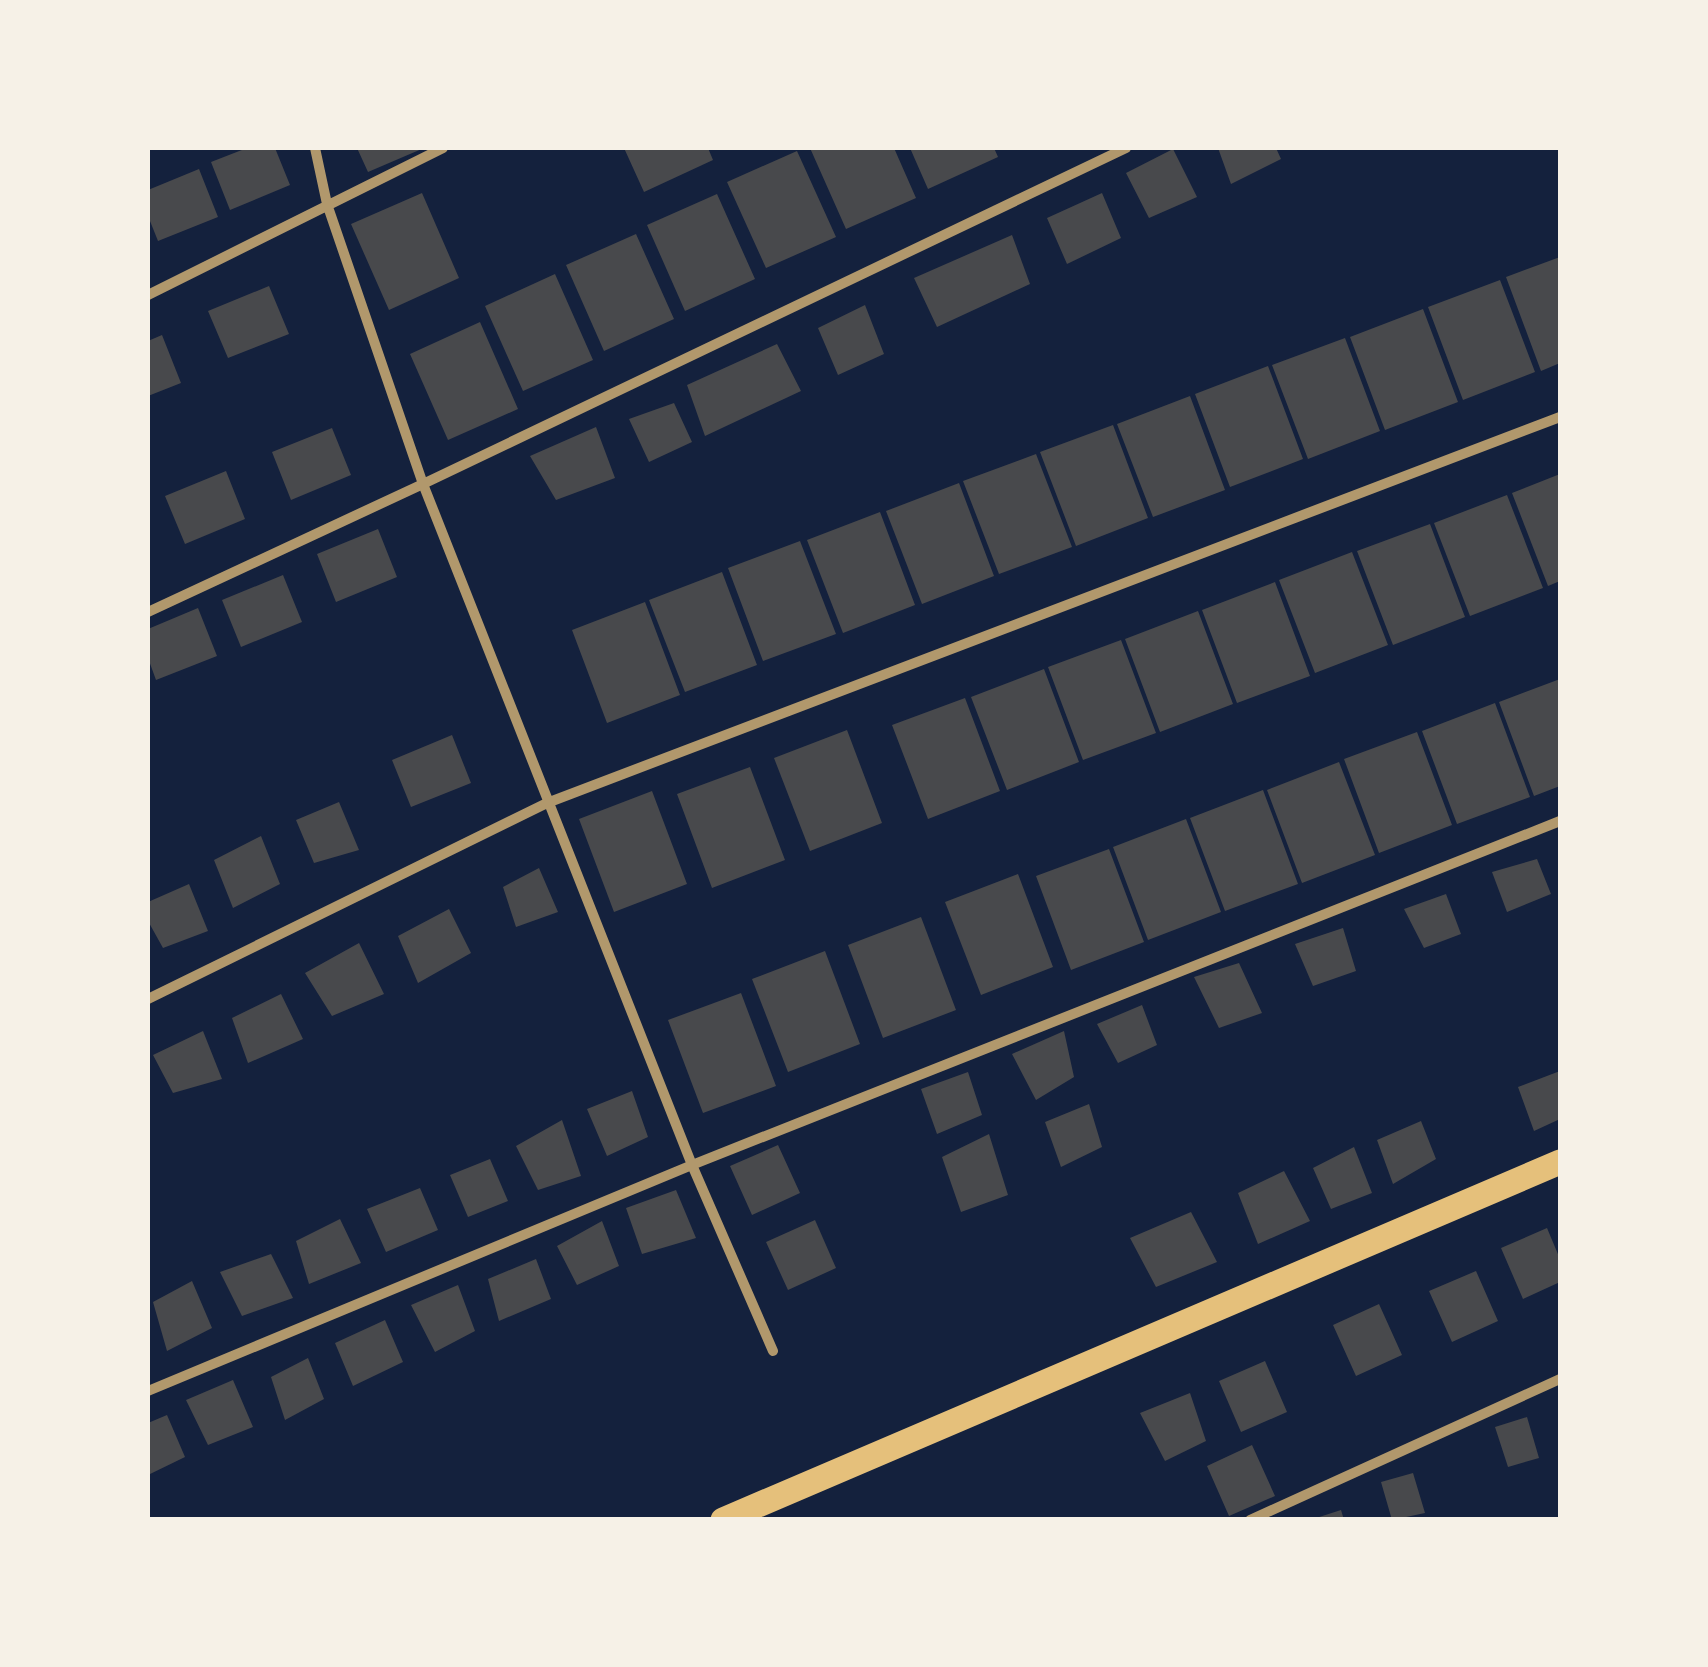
<svg xmlns="http://www.w3.org/2000/svg" width="1708" height="1667" font-family="Overpass,sans-serif">
	<style>
		.building { fill: #48494c }
		.lines { fill: none; stroke-linecap: round; stroke-linejoin: round }
		.minor { stroke: #b1986c; stroke-width: 10 }
		.primary { stroke: #e5c07b; stroke-width: 25 }
	</style>
	<rect width="100%" height="100%" fill="#14213d"/>
	<!-- building -->
	<path class="building" d="M247 148H275L290 185 230 210 211 162Z
		M357 148H424L368 172Z
		M624 148H708L713 160 644 192Z
		M810 148H894L916 198 846 229Z
		M910 148H994L998 157 928 189Z
		M1218 148H1276L1281 159 1231 184Z
		M1173 149 1197 197 1149 218 1126 173Z
		M797 151 836 237 766 268 727 182Z
		M199 169 218 217 158 241 148 216V190Z
		M422 193 459 278 389 310 351 224Z
		M1102 193 1121 238 1067 264 1047 218Z
		M717 194 755 279 685 311 647 225Z
		M636 234 674 319 604 351 566 265Z
		M1012 235 1030 284 937 327 914 278Z
		M1560 257V363L1541 371 1506 277Z
		M555 274 593 360 523 391 485 306Z
		M1500 280 1535 372 1463 400 1428 307Z
		M269 286 289 334 228 358 208 311Z
		M865 305 884 354 838 375 818 328Z
		M1423 309 1458 402 1385 430 1350 337Z
		M480 322 518 409 448 440 410 354Z
		M162 335 181 383 148 396V341Z
		M1345 338 1380 431 1308 459 1272 365Z
		M777 344 801 391 705 436 687 385Z
		M1268 366 1303 459 1230 487 1195 394Z
		M1190 396 1225 490 1153 517 1117 424Z
		M674 403 692 442 649 462 629 419Z
		M1113 425 1148 518 1076 546 1040 452Z
		M596 427 615 478 556 500 530 456Z
		M332 428 351 475 291 500 272 452Z
		M1036 454 1072 547 999 574 963 481Z
		M226 471 245 519 185 544 165 496Z
		M1560 474V581L1548 586 1512 493Z
		M959 483 994 576 922 604 886 511Z
		M1507 495 1543 588 1470 616 1434 523Z
		M880 512 915 605 843 633 807 540Z
		M1430 524 1465 617 1393 645 1357 551Z
		M378 529 397 577 336 602 317 554Z
		M800 541 836 634 763 661 728 568Z
		M1352 552 1388 645 1315 673 1279 580Z
		M722 572 757 665 685 692 649 600Z
		M283 575 302 622 241 647 222 600Z
		M1275 582 1310 676 1237 703 1202 610Z
		M645 602 680 695 607 723 572 630Z
		M198 608 217 656 156 680 148 658V629Z
		M1198 611 1233 704 1160 732 1125 639Z
		M1121 640 1156 733 1083 760 1048 667Z
		M1044 669 1079 762 1007 790 971 697Z
		M1560 679V786L1534 796 1499 702Z
		M965 698 1000 791 928 819 892 725Z
		M1495 703 1530 797 1457 824 1422 731Z
		M847 730 882 823 810 851 774 758Z
		M1417 732 1452 825 1379 853 1344 759Z
		M452 735 471 783 411 807 392 760Z
		M1339 762 1375 855 1302 883 1267 790Z
		M750 767 785 860 712 888 677 794Z
		M1263 790 1298 884 1225 911 1190 818Z
		M652 791 687 884 614 912 579 819Z
		M339 802 359 850 314 863 296 820Z
		M1186 819 1221 912 1148 940 1113 847Z
		M261 836 280 884 233 908 214 860Z
		M1109 849 1144 942 1071 970 1036 876Z
		M1537 859 1551 894 1507 912 1492 872Z
		M539 868 558 912 516 927 503 887Z
		M1018 874 1053 967 981 995 945 902Z
		M189 884 208 931 163 948 148 921V902Z
		M1446 894 1461 934 1424 948 1404 909Z
		M449 909 471 953 418 983 398 936Z
		M921 917 956 1010 883 1038 848 945Z
		M1343 928 1356 971 1313 986 1295 944Z
		M359 943 384 994 332 1016 305 973Z
		M825 951 860 1044 788 1072 752 979Z
		M1239 963 1262 1013 1219 1028 1194 977Z
		M741 993 776 1086 703 1113 668 1020Z
		M281 994 303 1039 248 1063 232 1018Z
		M1142 1005 1157 1045 1118 1063 1097 1024Z
		M203 1031 222 1079 173 1093 153 1055Z
		M1064 1031 1074 1077 1036 1100 1012 1054Z
		M1560 1071V1119L1534 1131 1518 1087Z
		M968 1072 982 1115 937 1134 921 1089Z
		M632 1091 648 1137 607 1156 587 1109Z
		M1089 1104 1102 1147 1061 1167 1045 1122Z
		M562 1120 581 1176 538 1190 516 1146Z
		M1421 1121 1436 1159 1393 1184 1377 1140Z
		M989 1134 1008 1195 961 1212 942 1157Z
		M778 1145 800 1193 752 1215 730 1166Z
		M1354 1147 1372 1193 1331 1209 1313 1168Z
		M490 1159 508 1201 468 1217 450 1175Z
		M1284 1171 1310 1221 1258 1244 1238 1193Z
		M420 1188 438 1230 386 1252 367 1209Z
		M676 1190 696 1238 642 1254 626 1208Z
		M1191 1212 1217 1262 1156 1287 1130 1238Z
		M340 1219 361 1263 309 1284 296 1241Z
		M815 1220 836 1268 788 1290 766 1242Z
		M602 1221 619 1266 577 1285 557 1246Z
		M1547 1228 1560 1259V1282L1523 1299 1501 1248Z
		M271 1254 293 1298 242 1316 220 1272Z
		M536 1259 551 1299 499 1321 488 1279Z
		M1476 1271 1498 1321 1452 1342 1429 1291Z
		M192 1281 212 1328 167 1351 153 1302Z
		M458 1285 475 1331 435 1352 411 1305Z
		M1379 1304 1402 1355 1356 1376 1333 1325Z
		M385 1320 403 1362 353 1386 335 1343Z
		M308 1358 324 1399 285 1420 271 1377Z
		M1265 1361 1287 1412 1241 1432 1219 1381Z
		M233 1380 253 1427 208 1445 186 1400Z
		M1190 1393 1206 1441 1165 1461 1140 1413Z
		M167 1415 185 1457 148 1475V1423Z
		M1527 1417 1539 1458 1508 1467 1495 1427Z
		M1252 1445 1275 1496 1229 1516 1207 1466Z
		M1413 1473 1425 1513 1392 1520 1381 1482Z
		M1341 1510 1344 1520H1313V1519Z"/>
	<g class="lines">
		<!-- minor -->
		<path class="minor" d="M315 148 327 204 423 484 692 1165 773 1351
			M148 295 443 148
			M148 612 423 484 1126 148
			M148 999 547 803 1560 417
			M148 1391 692 1165 1560 821
			M1250 1520 1560 1379"/>
		<!-- primary -->
		<path class="primary" d="M723 1520 1560 1162"/>
	</g>
	<!-- border -->
	<rect width="1708" height="1667" fill="none" stroke="#f6f1e7" stroke-width="300"/>
</svg>
